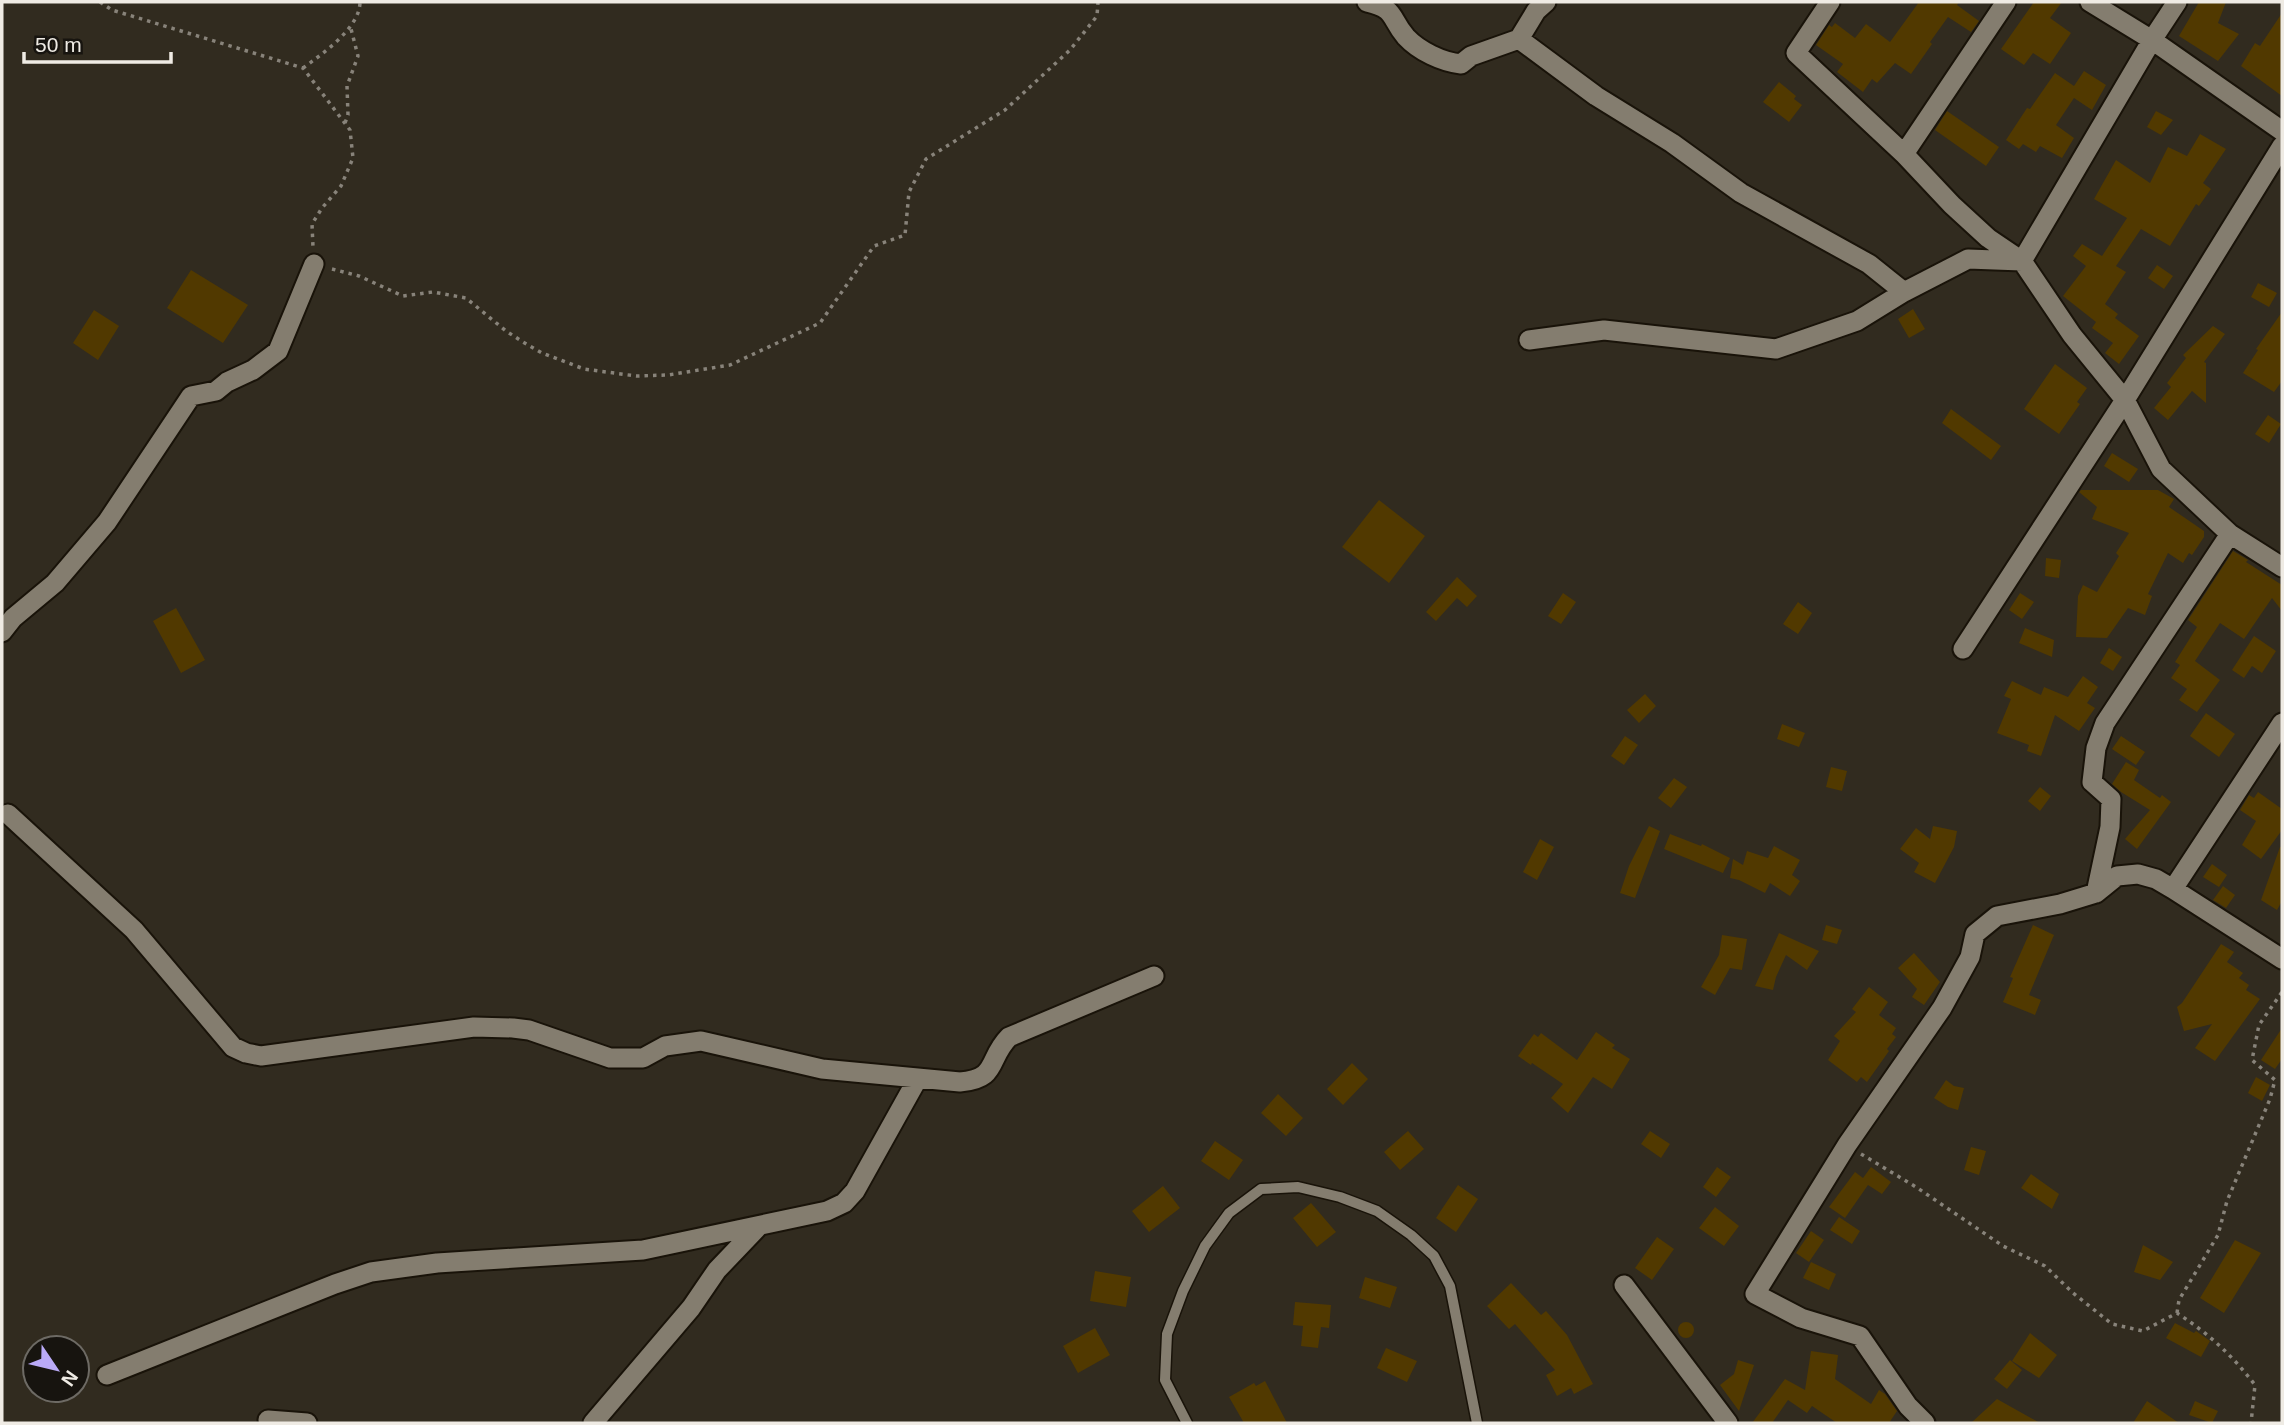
<svg xmlns="http://www.w3.org/2000/svg" width="2284" height="1425" font-family="Helvetica,sans-serif">
	<style>
		.building { fill: #513900 }
		.lines { fill: none; stroke-linecap: round; stroke-linejoin: round }
		.lane-casing { stroke: #191309; stroke-width: 13 }
		.street-casing { stroke: #191309; stroke-width: 23 }
		.path { stroke: #88837a; stroke-width: 3.5; stroke-dasharray: 3.5 5; stroke-linecap: butt }
		.lane { stroke: #847d6f; stroke-width: 10 }
		.street { stroke: #847d6f; stroke-width: 19 }
	</style>
	<rect width="100%" height="100%" fill="#312b1f"/>
	<!-- building -->
	<path class="building" d="M1919 2H1959L1957 5 1979 21 1971 32 1948 17 1930 42 1932 44 1911 74 1895 63 1877 83 1872 79 1863 92 1837 72 1843 64 1816 45 1829 25 1832 27 1835 23 1855 38 1866 24 1890 42Z
		M2034 2H2062L2050 18 2071 33 2050 64 2033 53 2024 65 2001 49Z
		M2199 2H2226L2218 23 2239 34 2218 61 2179 36Z
		M2282 13V96L2241 66 2255 43 2260 46Z
		M2084 71 2106 85 2092 110 2074 98 2056 125 2074 138 2062 158 2040 146 2036 152 2023 144 2019 149 2006 140 2027 108 2030 109 2055 73 2074 86Z
		M1779 82 1796 96 1794 99 1802 105 1789 122 1763 102Z
		M1947 111 1999 147 1986 166 1935 130Z
		M2156 111 2173 120 2161 135 2147 127Z
		M2200 134 2226 149 2203 183 2211 189 2199 206 2196 204 2170 246 2141 229 2116 266 2126 272 2105 304 2118 314 2115 318 2139 336 2119 364 2105 353 2113 343 2092 328 2096 322 2063 296 2086 266 2073 256 2082 244 2102 256 2127 218 2094 199 2116 160 2150 183 2168 147 2187 156Z
		M2157 265 2173 276 2164 289 2148 278Z
		M191 270 248 305 223 343 167 308Z
		M2258 283 2277 293 2269 307 2251 297Z
		M1913 309 1925 329 1909 338 1898 319Z
		M94 310 119 326 98 360 73 343Z
		M2282 312V381L2274 392 2243 373 2258 350 2256 349Z
		M2213 326 2225 334 2204 362 2206 363V403L2192 391 2168 420 2154 408 2171 387 2167 383 2186 358 2183 355Z
		M2055 364 2087 388 2077 402 2080 404 2059 434 2024 409Z
		M1951 409 2001 446 1991 460 1942 423Z
		M2268 415 2281 424 2269 443 2255 434Z
		M2112 453 2138 469 2129 482 2104 466Z
		M2081 490H2158L2174 499 2169 507 2204 531V537L2192 555 2189 553 2183 563 2168 553 2148 594 2152 596 2145 615 2128 608 2107 638 2076 637 2078 596 2083 585 2097 592 2119 556 2116 553 2129 533 2092 519 2097 507 2079 492Z
		M1379 500 1425 536 1389 583 1342 547Z
		M2233 551 2248 560 2246 562 2282 585V611L2272 598 2244 639 2220 623 2195 661 2220 680 2197 712 2179 700 2187 689 2171 678 2180 665 2175 662 2197 627 2188 620Z
		M2046 558 2061 560 2059 578 2045 576Z
		M1457 577 1477 596 1467 607 1457 598 1436 621 1426 612Z
		M1563 593 1576 602 1561 624 1548 616Z
		M2020 593 2034 602 2022 619 2009 610Z
		M1798 602 1812 613 1798 634 1783 624Z
		M176 608 205 660 181 673 153 621Z
		M2025 628 2054 640 2052 657 2019 643Z
		M2254 636 2276 651 2262 673 2252 666 2244 678 2232 670Z
		M2109 648 2122 657 2113 671 2100 663Z
		M2083 676 2098 687 2087 703 2095 708 2079 731 2055 715 2041 756 2027 751 2029 745 1997 733 2011 699 2004 696 2012 681 2041 695 2044 687 2068 697Z
		M1645 694 1656 706 1639 723 1627 710Z
		M2206 713 2235 734 2219 757 2190 736Z
		M1782 724 1805 733 1799 747 1777 739Z
		M1625 736 1638 745 1624 765 1611 756Z
		M2121 736 2145 752 2136 765 2112 749Z
		M2126 762 2139 770 2134 780 2160 798 2162 795 2171 802 2137 849 2125 839 2150 810 2121 792 2112 784Z
		M1831 767 1847 771 1842 791 1826 787Z
		M1674 778 1687 787 1671 808 1658 798Z
		M2040 787 2051 796 2040 811 2028 801Z
		M2258 792 2282 809V830L2261 859 2242 845 2256 821 2240 810 2249 795 2254 798Z
		M1649 826 1660 831 1635 898 1620 893 1629 866Z
		M1933 826 1957 831 1954 847 1935 883 1914 872 1919 863 1900 849 1916 828 1930 839Z
		M1670 834 1701 846 1702 844 1730 858 1723 873 1664 849Z
		M1540 839 1554 847 1537 880 1523 872Z
		M1774 846 1800 860 1792 875 1800 881 1790 896 1770 883 1765 893 1739 880 1730 878 1733 859 1743 865 1747 851 1768 858Z
		M2280 847H2282V901L2277 910 2261 900Z
		M2212 864 2227 875 2219 887 2203 877Z
		M2223 886 2235 895 2226 908 2213 900Z
		M1826 925 1842 930 1837 944 1822 940Z
		M2033 925 2054 935 2029 995 2041 1000 2035 1015 2003 1002 2013 978 2010 977Z
		M1779 933 1819 951 1807 970 1786 955 1776 977 1773 990 1755 986Z
		M1722 935 1747 939 1742 970 1730 968 1715 995 1701 987 1719 955Z
		M2221 944 2234 952 2227 962 2243 973 2239 978 2249 985 2246 990 2260 999 2215 1061 2195 1048 2212 1024 2184 1031 2177 1007 2182 1003Z
		M1914 953 1940 982 1924 1005 1912 997 1917 989 1898 968Z
		M1869 987 1888 1002 1879 1015 1896 1028 1892 1034 1896 1037 1887 1049 1889 1051 1867 1082 1861 1077 1857 1082 1828 1060 1840 1041 1834 1036 1856 1012 1852 1009Z
		M2282 1028V1059L2275 1069 2261 1060Z
		M1596 1032 1615 1045 1612 1048 1630 1059 1612 1089 1593 1077 1568 1113 1551 1098 1563 1084 1532 1063 1531 1065 1518 1056 1534 1034 1538 1037 1541 1033 1577 1060Z
		M1352 1063 1368 1079 1343 1105 1327 1089Z
		M2256 1077 2270 1085 2262 1101 2248 1093Z
		M1946 1080 1954 1086 1964 1088 1958 1110 1948 1107 1934 1098Z
		M1278 1094 1303 1118 1286 1136 1261 1113Z
		M1408 1131 1424 1149 1400 1170 1384 1152Z
		M1650 1131 1670 1144 1661 1158 1641 1144Z
		M1215 1141 1243 1160 1229 1180 1201 1161Z
		M1971 1147 1986 1151 1979 1175 1964 1170Z
		M1717 1167 1731 1177 1716 1197 1703 1187Z
		M1871 1167 1891 1182 1882 1194 1868 1185 1845 1218 1829 1207 1855 1172 1863 1178Z
		M2031 1174 2059 1194 2052 1209 2021 1188Z
		M1458 1185 1478 1199 1456 1232 1436 1218Z
		M1163 1186 1180 1208 1149 1232 1132 1211Z
		M1311 1203 1336 1232 1317 1247 1293 1218Z
		M1715 1207 1739 1226 1724 1246 1699 1228Z
		M1839 1217 1860 1231 1852 1244 1830 1230Z
		M1811 1231 1824 1240 1809 1262 1796 1253Z
		M1657 1237 1674 1249 1652 1280 1635 1268Z
		M2235 1240 2261 1253 2224 1313 2200 1298Z
		M2143 1245 2173 1262 2160 1280 2134 1272Z
		M1811 1262 1836 1274 1829 1290 1803 1278Z
		M1095 1271 1131 1277 1126 1307 1090 1301Z
		M1365 1277 1397 1287 1390 1308 1359 1298Z
		M1511 1283 1541 1315 1546 1311 1567 1335 1593 1384 1574 1394 1571 1388 1557 1396 1546 1375 1555 1370 1515 1324 1509 1329 1487 1306Z
		M1295 1302 1331 1305 1329 1328 1321 1327 1318 1348 1301 1346 1303 1326 1293 1325Z
		M1678 1330a8 8 0 1 1 16 0a8 8 0 1 1-16 0Z
		M2175 1323 2194 1333 2196 1331 2210 1341 2201 1357 2166 1338Z
		M1095 1328 1110 1355 1078 1373 1063 1346Z
		M2030 1333 2057 1355 2039 1378 2012 1361Z
		M1386 1348 1417 1361 1407 1382 1377 1368Z
		M1811 1351 1838 1355 1835 1379 1871 1404 1879 1390 1885 1394 1897 1411 1889 1423H1837L1812 1406 1807 1413 1788 1400 1772 1423H1752L1785 1379 1805 1390Z
		M1738 1360 1754 1365 1739 1411 1720 1385 1734 1374Z
		M2010 1360 2022 1370 2007 1389 1994 1379Z
		M1265 1381 1287 1423H1244L1229 1397 1254 1383 1256 1386Z
		M1997 1399 2040 1423H1971Z
		M2147 1401 2179 1423H2133Z
		M2195 1401 2218 1411 2212 1423 2189 1415Z"/>
	<g class="lines">
		<defs>
			<path id="lane" d="M1187 1423 1165 1380 1167 1334 1183 1291 1205 1246 1229 1213 1261 1189 1298 1187 1340 1197 1377 1211 1411 1235 1434 1256 1450 1286 1477 1423"/>
			<path id="street" d="M1367 2C1397 9 1389 17 1406 37 1419 51 1442 62 1461 64L1471 56 1519 39 1536 11 1546 2
				M1830 2 1796 53 1904 154 1952 205 1988 238 2022 261 2072 335 2125 400 2161 469 2230 534 2282 567
				M2090 2 2152 40 2282 131
				M1519 39 1596 96 1672 143 1741 193 1869 264 1904 292
				M1904 154 2006 2
				M1529 340 1604 330 1776 349 1857 321 1904 292 1968 259 2022 261 2152 40 2177 2
				M2 632 13 618 55 583 107 522 191 396 216 391 227 382 253 370 278 351 314 264
				M1963 649 2125 400 2282 146
				M8 814 134 930 233 1047 246 1053 261 1056 474 1027 513 1028 529 1030 610 1058H643L665 1046 701 1041 822 1069 960 1082C999 1079 987 1059 1009 1037L1154 976
				M2173 889 2282 723
				M2096 893 2110 827 2111 799 2092 782 2096 748 2105 723 2230 534
				M1624 1285 1728 1423
				M107 1375 335 1284 371 1272 437 1263 643 1250 827 1211 844 1203 855 1191 918 1078
				M268 1420 307 1423
				M593 1423 691 1308 717 1270 759 1226
				M1925 1423 1908 1406 1860 1336 1801 1318 1755 1294 1847 1145 1942 1008 1970 957 1975 934 1997 916 2060 904 2096 893 2117 876 2138 874 2156 879 2173 889 2282 959"/>
		</defs>
		<!-- lane casing -->
		<use href="#lane" class="lane-casing"/>
		<!-- street casing -->
		<use href="#street" class="street-casing"/>
		<!-- path -->
		<path class="path" d="M100 2 112 10 303 68 350 130 353 158 341 186 322 208 312 224 313 247
			M303 68C322 54 360 28 360 2
			M345 123 348 115 347 86 358 56 350 25
			M332 269 359 276 403 296 433 292 466 298 506 331 523 342 542 353 584 369 636 376 668 375 730 365 820 323 874 246 905 235 909 192 926 159 1005 110 1070 50 1097 16 1098 2
			M1861 1154 1916 1187 2003 1246 2045 1266 2073 1293 2112 1324 2143 1331 2177 1313C2209 1334 2232 1355 2255 1385L2251 1423
			M2177 1313 2179 1300 2218 1235 2227 1201 2270 1099 2275 1080 2252 1060 2259 1025 2282 992"/>
		<!-- lane -->
		<use href="#lane" class="lane"/>
		<!-- street -->
		<use href="#street" class="street"/>
	</g>
	<!-- border -->
	<rect width="2284" height="1425" fill="none" stroke="#efebe4" stroke-width="7"/>
	<!-- north arrow -->
	<g transform="translate(56 1369) rotate(125)"><circle r="33" fill="#17140f" stroke="#6d6a64" stroke-width="2"/>
	<path d="M0-5L12 26L0 18L-12 26Z" fill="#baaaf7"/>
	<text y="-10" font-size="19" font-weight="bold" text-anchor="middle" fill="#efebe4">N</text>
	</g>
	<!-- scale -->
	<path d="M24 52v10h147v-10" fill="none" stroke="#efebe4" stroke-width="3.5"/>
	<text x="35" y="52" font-size="21" fill="#efebe4" stroke="#17140f" stroke-width="5" paint-order="stroke">50 m</text>
</svg>
